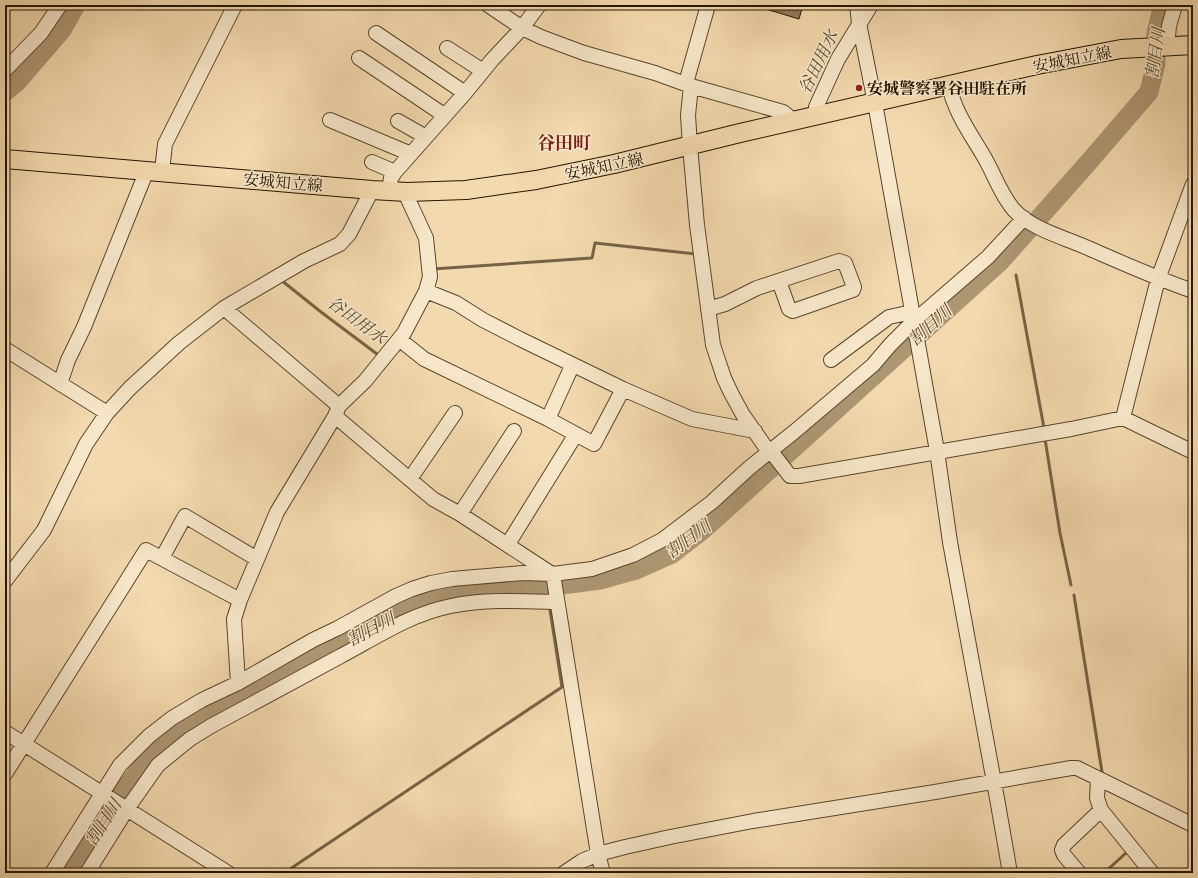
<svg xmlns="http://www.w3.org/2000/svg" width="1198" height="878" font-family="Vollkorn,'Noto Serif JP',serif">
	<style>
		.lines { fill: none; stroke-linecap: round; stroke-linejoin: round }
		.stream { stroke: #766345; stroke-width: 3 }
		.river { stroke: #ad9773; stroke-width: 19 }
		.building { fill: #907b5a; stroke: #241500 }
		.minor-casing { stroke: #58462c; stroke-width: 16 }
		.major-casing { stroke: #241500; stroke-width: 20 }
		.minor { stroke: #f7e7ca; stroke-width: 14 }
		.major { stroke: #f3daae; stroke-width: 18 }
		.poi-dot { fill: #8f2418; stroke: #f7e7ca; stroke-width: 1.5 }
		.labels { text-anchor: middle; stroke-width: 3; stroke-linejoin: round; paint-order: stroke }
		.street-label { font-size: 16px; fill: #241500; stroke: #f7e7ca }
		.poi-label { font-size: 16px; font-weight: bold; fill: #241500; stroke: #f7e7ca; text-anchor: start }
		.water-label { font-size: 17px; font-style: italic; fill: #5b492e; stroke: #f7e7ca }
		.quarter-label { font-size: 18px; font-weight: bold; fill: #7a1f14; stroke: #f7e7ca }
	</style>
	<rect width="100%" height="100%" fill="#f3daae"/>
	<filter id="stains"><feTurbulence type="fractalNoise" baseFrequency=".005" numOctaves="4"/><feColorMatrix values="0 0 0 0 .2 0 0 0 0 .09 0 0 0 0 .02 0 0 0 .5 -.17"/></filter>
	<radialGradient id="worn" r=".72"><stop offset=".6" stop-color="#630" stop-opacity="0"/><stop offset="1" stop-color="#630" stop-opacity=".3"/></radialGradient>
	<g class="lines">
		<!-- stream -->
		<path class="stream" d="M1000 262 1007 266
			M433 269 592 258 595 243 696 254
			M1016 275 1044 428
			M281 280 321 312 381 357
			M1045 439 1060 533 1071 585
			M547 587 548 592
			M1074 595 1102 772
			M284 873 562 687 550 610
			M1104 873 1127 852"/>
		<!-- river -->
		<path class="river" d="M5 92 17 82 62 30 76 5
			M70 873 124 790 150 756 186 727 416 605 461 592 547 587 600 580 636 570 672 554 703 530 1000 262 1087 164 1149 92 1156 63V33L1163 5"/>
	</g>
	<!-- building -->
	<path class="building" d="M759 5H803L799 19 759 7Z"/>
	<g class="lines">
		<defs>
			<path id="minor" d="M488 5 522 28 541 37 584 53 655 73 691 86 783 112 794 121
				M857 5 859 23 875 103 937 451 950 542 998 804 1010 873
				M376 33 465 93
				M1167 47 1169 26 1175 5
				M447 48 483 71
				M359 58 444 115
				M5 70 41 33 60 5
				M686 83 708 5
				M949 85C954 111 970 133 983 155 994 173 1000 194 1014 210 1031 228 1059 236 1081 245 1118 261 1155 278 1193 291
				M691 86 688 115 690 146 697 225 713 345 724 378 731 393 743 415 769 452 773 454 790 476H799L1071 429 1123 418 1193 452
				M817 115 816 107 838 59 871 5
				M330 120 411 154
				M398 121 426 137
				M372 162 395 172
				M162 171 165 144 235 5
				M389 190 391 178 395 172 465 93 492 60 522 28 539 5
				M426 291 456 303 483 320 520 339 623 389 692 419 755 431
				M224 308 339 406
				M708 309 725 304 757 288 839 261 845 263 854 287 853 290 793 311 789 309 779 281
				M399 339 424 359 548 419 594 444 623 389
				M5 349 107 413
				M831 360 889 317 912 312
				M60 384 68 360 84 327 147 170
				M335 416 433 499 460 514 552 574
				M1123 418 1158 279 1193 184
				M548 419 572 366
				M410 479 455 413
				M460 514 514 431
				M508 544 576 434
				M162 558 185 516 257 559
				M553 574 598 854 603 873
				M5 581 44 530 86 444 107 413 130 388 179 343 224 308 304 261 340 244 349 234 372 190
				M238 683 234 619 240 600 277 512 335 416 339 406 365 381 404 333 426 291 430 277 426 238 408 199 407 192
				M5 732 228 873
				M5 774 146 550 240 600
				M1098 779 1097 798 1101 810 1152 873
				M52 873 120 765 149 736 172 718 202 700 238 683 313 640 338 628 396 596 412 589 431 583 452 579 523 573 553 574 592 569 633 555 662 540 712 502 749 468 794 432 873 365 890 345 913 322 988 257 1024 218
				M87 873 127 809 158 765 190 739 211 726C253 703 296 680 339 657 375 638 410 614 451 606 486 599 522 601 557 602
				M564 873 582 861 598 854 625 847 670 837 753 821 935 792 1071 768H1077L1193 825
				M1079 873 1064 855 1062 850 1064 845 1101 810"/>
			<path id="major" d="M5 159 372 190 407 192 466 190 536 180 614 164 740 133 1037 65 1121 49 1193 45"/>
		</defs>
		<!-- minor casing -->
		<use href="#minor" class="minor-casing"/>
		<!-- major casing -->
		<use href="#major" class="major-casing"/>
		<!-- minor -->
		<use href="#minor" class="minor"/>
		<!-- major -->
		<use href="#major" class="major"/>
	</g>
	<!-- markers -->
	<circle class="poi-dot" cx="859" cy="88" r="4"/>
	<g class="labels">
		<!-- street labels -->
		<g class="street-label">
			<text transform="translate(1072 59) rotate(-11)" y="6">安城知立線</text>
			<text transform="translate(604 166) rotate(-12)" y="6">安城知立線</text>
			<text transform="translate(283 182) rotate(5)" y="6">安城知立線</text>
		</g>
		<!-- poi labels -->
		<g class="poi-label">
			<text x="867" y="94">安城警察署谷田駐在所</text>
		</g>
		<!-- water labels -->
		<g class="water-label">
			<text transform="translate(1155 53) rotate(-82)" y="6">割目川</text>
			<text transform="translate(818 62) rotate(-64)" y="6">谷田用水</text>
			<text transform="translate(357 320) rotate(36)" y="6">谷田用水</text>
			<text transform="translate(930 325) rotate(-42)" y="6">割目川</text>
			<text transform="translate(688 539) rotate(-36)" y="6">割目川</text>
			<text transform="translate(371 629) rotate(-28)" y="6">割目川</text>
			<text transform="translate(103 822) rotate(-57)" y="6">割目川</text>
		</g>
		<!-- quarter labels -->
		<g class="quarter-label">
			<text x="564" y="149">谷田町</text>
		</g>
	</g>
	<!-- margin -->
	<rect width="1198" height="878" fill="none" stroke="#f3daae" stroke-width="20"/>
	<rect x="6" y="6" width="1186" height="866" fill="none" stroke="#241500" stroke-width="2"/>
	<rect x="10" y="10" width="1178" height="858" fill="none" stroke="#241500"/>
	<rect width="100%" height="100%" filter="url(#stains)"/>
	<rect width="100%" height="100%" fill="url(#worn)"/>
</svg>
